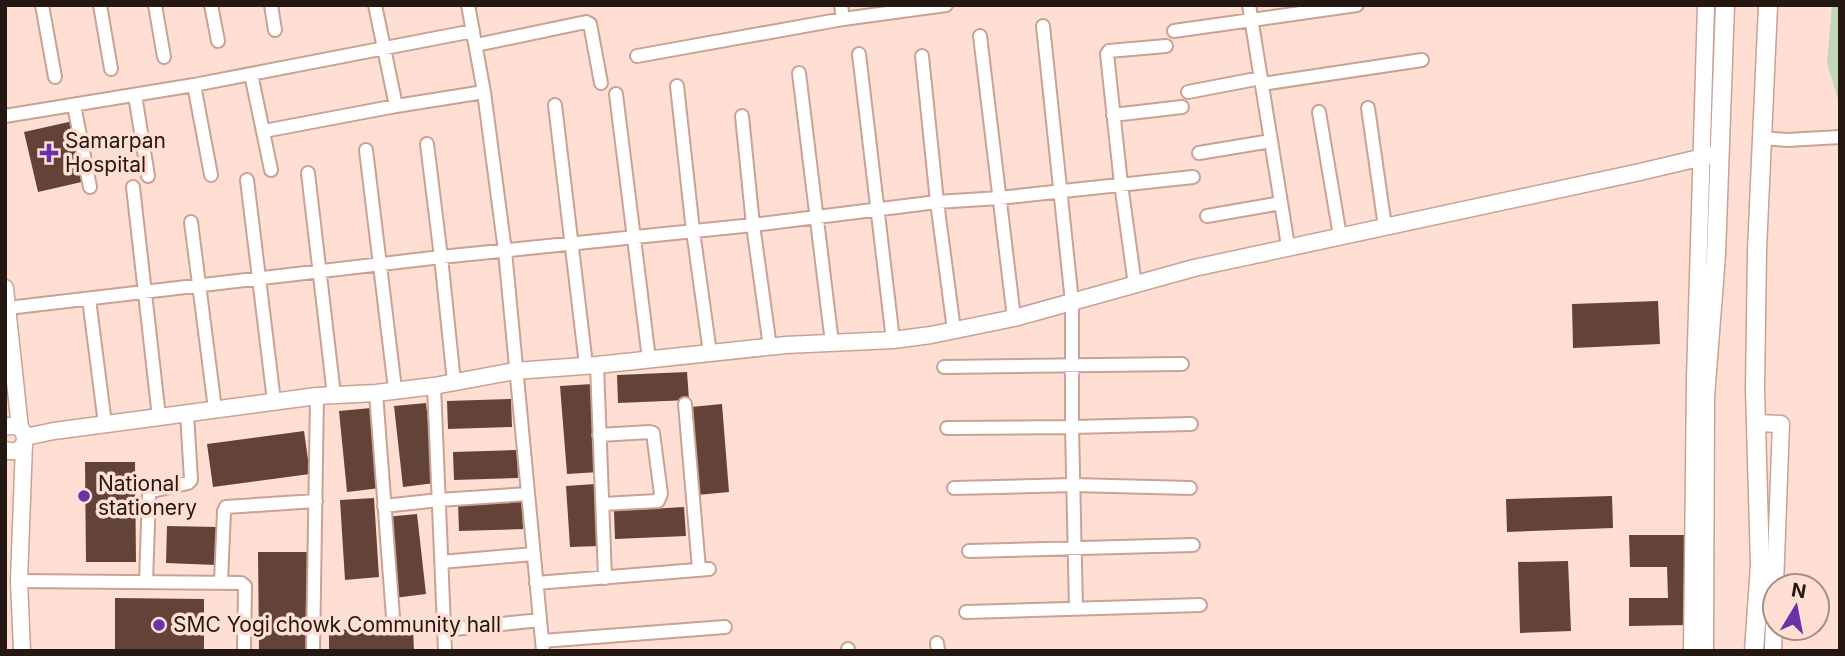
<svg xmlns="http://www.w3.org/2000/svg" width="1845" height="656" font-family="Inter,sans-serif">
	<style>
		.green { fill: #c2d7ba }
		.building { fill: #634337 }
		.lines { fill: none; stroke-linecap: round; stroke-linejoin: round }
		.minor-casing { stroke: #c8a294; stroke-width: 16 }
		.tertiary-casing { stroke: #c8a294; stroke-width: 19 }
		.secondary-casing { stroke: #c8a294; stroke-width: 21 }
		.minor { stroke: #fff; stroke-width: 12 }
		.tertiary { stroke: #fff; stroke-width: 16 }
		.secondary { stroke: #fff; stroke-width: 18 }
		.poi-dot { fill: #6c31a8; stroke: #ffdfd3; stroke-width: 2.5 }
		.labels { text-anchor: middle; stroke-width: 7; stroke-linejoin: round; paint-order: stroke }
		.poi-label { font-size: 21px; fill: #251712; stroke: #ffdfd3; text-anchor: start }
	</style>
	<rect width="100%" height="100%" fill="#ffdfd3"/>
	<!-- green -->
	<path class="green" d="M1832 5H1840V106L1827 63Z"/>
	<!-- building -->
	<path class="building" d="M73 121 86 181 38 192 24 132Z
		M1658 301 1660 344 1573 348 1572 304Z
		M687 372 689 400 618 403 617 375Z
		M592 384 599 472 567 474 560 386Z
		M511 399 512 427 448 429 447 401Z
		M426 403 435 483 403 487 394 406Z
		M722 404 729 492 697 495 691 407Z
		M371 408 380 488 347 492 339 411Z
		M304 431 310 474 213 487 207 444Z
		M517 450 518 478 454 480 453 452Z
		M85 462H135L136 562H86Z
		M595 484 599 546 570 547 566 486Z
		M1612 496 1613 528 1507 532 1506 499Z
		M374 498 379 577 345 580 340 500Z
		M522 501 523 529 459 531 458 503Z
		M684 507 686 536 615 539 614 511Z
		M417 514 426 594 394 598 385 517Z
		M167 526 217 527 216 565 166 563Z
		M1629 535H1685V625L1629 626V598H1668L1667 567H1630Z
		M258 552H308L309 651H259Z
		M1568 561 1571 631 1520 633 1518 562Z
		M115 598 204 599V651H115Z
		M413 628 414 651H329V630Z"/>
	<g class="lines">
		<defs>
			<path id="minor" d="M42 5 55 77
				M100 5 111 69
				M155 5 164 57
				M211 5 218 41
				M271 5 275 30
				M375 5 396 106
				M468 5 484 92 505 251 543 651
				M841 5 843 19
				M1249 5 1288 246
				M1043 26 1072 302V427L1076 609
				M1174 31 1357 5
				M980 36 1014 318
				M476 45 586 22 590 24 601 83
				M859 54 893 340
				M637 56 843 19 946 5
				M922 56 937 202 954 330
				M799 73 832 343
				M251 74 271 170
				M1262 84 1422 60
				M194 85 211 175
				M677 86 693 231 710 353
				M1188 92 1261 78
				M616 94 649 359
				M135 95 148 176
				M74 105 90 187
				M555 105 586 365
				M1368 108 1385 227
				M1319 112 1340 236
				M1113 115 1182 107
				M5 116 194 85 473 31
				M742 116 753 225 770 347
				M264 131 396 106 484 92
				M1762 138 1787 140 1840 137
				M427 144 441 257 454 382
				M366 150 395 389
				M1199 153 1271 141
				M308 173 334 395
				M247 180 274 401
				M133 187 159 417
				M1207 216 1281 203
				M191 222 215 409
				M1135 285 1121 184 1107 54 1109 51 1166 46
				M89 299 105 424
				M8 308 441 257 753 225 937 202 999 198 1193 177
				M597 365 605 578
				M944 367 1182 364
				M434 386 445 651
				M376 393 393 617
				M685 404 699 569
				M947 428 1072 427 1191 424
				M599 435 650 432 653 433 661 494 658 501 603 504
				M954 488 1073 485 1190 488
				M384 506 439 500 527 494
				M969 551 1193 545
				M441 562 533 554
				M19 581 241 583 245 586 244 651
				M146 582 149 494 152 491 188 483 191 480 187 413
				M221 582 224 511 226 507 316 501
				M536 583 709 569
				M966 612 1200 605
				M444 630 540 620
				M542 641 725 627
				M937 643 938 651
				M848 649V651
				M313 651 317 396"/>
			<path id="tertiary" d="M5 288 20 428
				M1756 423 1781 424 1775 586
				M5 427C31 419 32 458 5 450
				M25 437 54 431 317 396 376 393 434 386 515 371 597 365 786 345 893 340 931 335 1014 318 1194 268 1640 172 1720 153
				M22 651 19 581 24 444
				M1692 651 1695 379 1706 5
				M1773 651 1775 592"/>
			<path id="secondary" d="M1704 651 1705 397 1716 255 1725 5
				M1754 651 1760 565 1755 390 1757 250 1768 5"/>
		</defs>
		<!-- minor casing -->
		<use href="#minor" class="minor-casing"/>
		<!-- tertiary casing -->
		<use href="#tertiary" class="tertiary-casing"/>
		<!-- secondary casing -->
		<use href="#secondary" class="secondary-casing"/>
		<!-- minor -->
		<use href="#minor" class="minor"/>
		<!-- tertiary -->
		<use href="#tertiary" class="tertiary"/>
		<!-- secondary -->
		<use href="#secondary" class="secondary"/>
	</g>
	<!-- markers -->
	<g class="poi-dot">
		<path d="M45.5 142.5h7v7h7v7h-7v7h-7v-7h-7v-7h7z"/>
		<circle cx="84" cy="496" r="7"/>
		<circle cx="159" cy="625" r="7"/>
	</g>
	<g class="labels">
		<!-- poi labels -->
		<g class="poi-label">
			<text x="65" y="148">Samarpan<tspan x="65" dy="24">Hospital</tspan></text>
			<text x="98" y="491">National<tspan x="98" dy="24">stationery</tspan></text>
			<text x="173" y="632">SMC Yogi chowk Community hall</text>
		</g>
	</g>
	<!-- border -->
	<rect width="1845" height="656" fill="none" stroke="#251712" stroke-width="14"/>
	<!-- north arrow -->
	<g transform="translate(1796 607) rotate(10)"><circle r="33" fill="#ffdfd3" stroke="#a88f86" stroke-width="2"/>
	<path d="M0-5L12 26L0 18L-12 26Z" fill="#6c31a8"/>
	<text y="-10" font-size="19" font-weight="bold" text-anchor="middle" fill="#251712">N</text>
	</g>
</svg>
